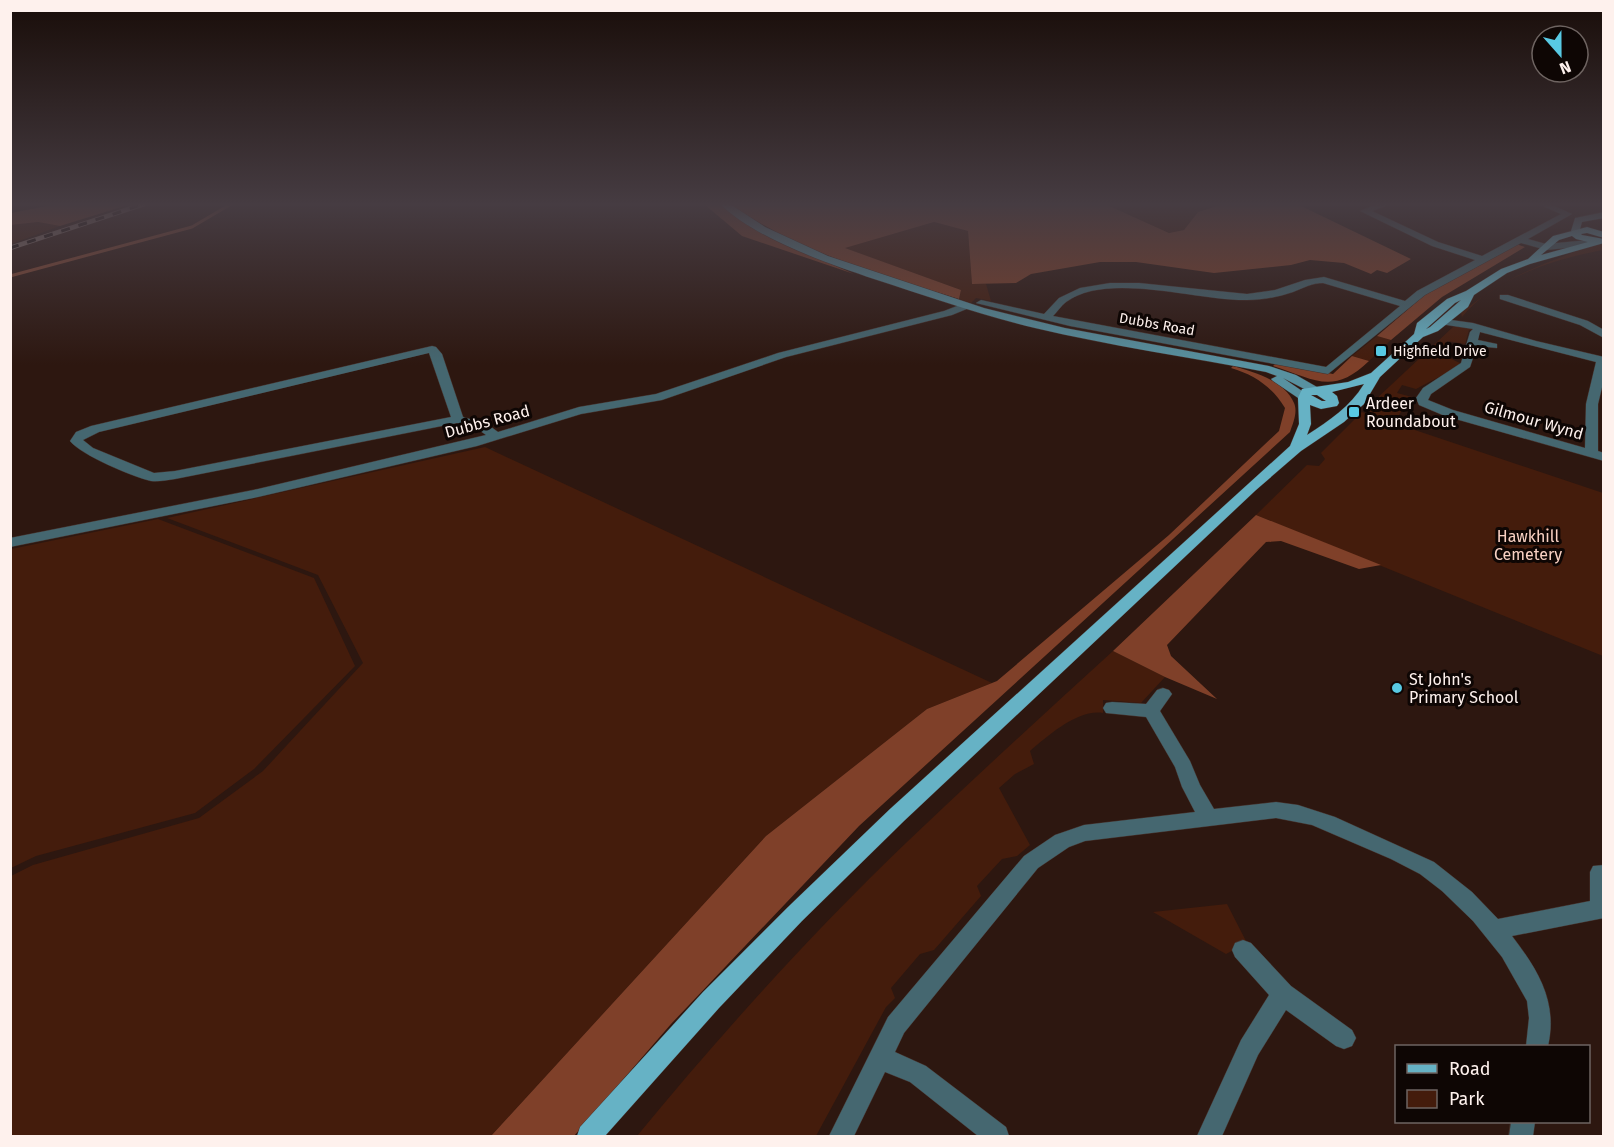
<svg xmlns="http://www.w3.org/2000/svg" width="1614" height="1147" font-family="'Fira Sans',sans-serif">
	<style>
		.green { fill: #441c0c }
		.forest { fill: #7f4029 }
		.lines { fill: none; stroke-linecap: round; stroke-linejoin: round }
		.stream { stroke: #8b4b34; stroke-width: 3 }
		.minor-casing { stroke: #46312b; stroke-width: 1 }
		.secondary-casing { stroke: #46312b; stroke-width: 1 }
		.primary-casing { stroke: #46312b; stroke-width: 1 }
		.minor { fill: #456770; fill-rule: evenodd }
		.secondary { fill: #5891a0; fill-rule: evenodd }
		.primary { fill: #66b2c5; fill-rule: evenodd }
		.rail-casing { stroke: #94827d; stroke-width: 4.5 }
		.rail { stroke: #0e0604; stroke-width: 3; stroke-dasharray: 9; stroke-linecap: butt }
		.poi-dot { fill: #58c9e3; stroke: #0e0604; stroke-width: 2 }
		.labels { text-anchor: middle; stroke-width: 6; stroke-linejoin: round; paint-order: stroke }
		.far-street-label { font-size: 14px; fill: #fef1ed; stroke: #0e0604 }
		.far-poi-label { font-size: 14px; fill: #fef1ed; stroke: #0e0604; text-anchor: start }
		.poi-label { font-size: 16px; fill: #fef1ed; stroke: #0e0604; text-anchor: start }
		.street-label { font-size: 16px; fill: #fef1ed; stroke: #0e0604 }
		.park-label { font-size: 16px; fill: #f9d1c3; stroke: #0e0604 }
	</style>
	<rect width="100%" height="100%" fill="#2d1710"/>
	<!-- green -->
	<path class="green" d="M1105 204H1223L1198 212 1184 230 1169 233Z
		M38 222 60 226 11 244 10 225Z
		M934 222 968 231 972 284H986L991 301 976 298 971 303 959 299 961 290 844 248Z
		M1603 244V250C1558 258 1491 279 1462 317L1461 313C1492 288 1517 274 1554 260 1570 254 1586 246 1603 244Z
		M1453 327H1466L1480 332 1469 330 1465 344 1447 341 1446 348 1464 352 1463 354 1449 352 1447 357 1460 363 1458 367 1416 389 1402 385 1397 393 1412 397V399L1374 401Z
		M1377 336 1391 340 1369 361 1352 356Z
		M1412 402 1406 404 1394 423 1603 493V656L1256 515 1307 465 1319 466 1325 459 1321 453 1362 412 1367 414 1378 404Z
		M485 447 992 683 927 709 766 836 491 1136H11V876L33 865 199 818 263 771 363 663 318 575 167 518Z
		M158 519 314 578 355 666 254 769 195 813 36 856 11 868V549Z
		M1113 651 1165 677 1141 703 1103 700V713C1078 709 1049 735 1030 751L1034 764 1015 774 999 788 1030 845 1017 856 1002 859 977 886 981 896 934 950 920 954 891 988 895 998 886 1007 816 1136H637C721 1034 811 934 907 842 974 778 1044 714 1113 651Z
		M1227 904 1247 943 1226 954 1153 912Z"/>
	<!-- forest -->
	<path class="forest" d="M57 204H131L60 226 38 222 11 225V213Z
		M704 204H718L765 235 854 274 742 236Z
		M731 204H1105L1169 233 1184 230 1198 212 1223 204H1301L1299 205 1411 259 1387 273 1377 270 1371 274 1344 263 1310 260 1291 265 1214 273 1136 262H1100L1031 274 1016 283 972 284 968 231 934 222 845 248 961 290 959 299C882 275 797 252 731 204Z
		M1516 244 1525 247 1442 297 1391 340 1377 336 1426 294Z
		M1352 356 1369 361C1333 396 1314 379 1273 366L1276 363 1333 374Z
		M1233 366C1254 372 1285 381 1294 403 1298 412 1293 423 1290 432L859 826 671 1024 574 1136H491L766 836 927 709 997 681 1169 535 1279 431 1285 408C1272 387 1255 375 1231 368Z
		M1256 515 1381 565 1359 569 1281 541 1266 542 1167 645 1171 656 1217 699 1165 677 1113 651Z"/>
	<g class="lines">
		<!-- stream -->
		<path class="stream" d="M10 276 192 227 231 204"/>
		<defs>
			<path id="minor" d="M1377 204H1391L1372 211 1438 242 1482 256 1561 214 1538 204H1550L1572 214 1528 239 1546 244 1588 240 1593 243 1588 246 1546 250 1521 243 1425 295 1328 374 1070 326 976 303 981 300 1044 314 1059 298 1080 288 1110 283H1139L1247 294 1275 290 1305 280 1324 277 1405 301 1417 291 1475 260 1432 246 1360 211ZM1323 283 1400 306 1326 367 1053 316C1057 312 1061 306 1066 302 1107 271 1198 301 1247 300 1263 300 1278 297 1293 292 1303 288 1312 283 1323 283Z
				M1500 295H1508L1588 321 1604 330V338L1580 325 1500 299Z
				M965 303 969 304V308L952 315 786 357 662 400 581 414 477 446 258 497 10 547V538L258 489 486 435 479 430 457 423 175 479C167 480 158 482 151 481 133 477 81 455 70 441L76 432 91 426 432 346 436 347 442 354 463 417 487 424 498 432 579 407 656 394 778 353 944 311ZM429 353 451 417 175 471 154 473 93 448 83 440 99 432Z
				M1444 319 1473 323 1536 341 1604 357V379L1598 404V451L1604 453V461L1445 416 1419 405 1416 398 1423 388 1461 363 1470 332 1473 329 1440 324V320ZM1480 332 1596 362 1586 404 1585 448 1453 410 1428 400 1431 394 1470 367 1477 346 1497 348V344L1478 340Z
				M1163 688 1169 690 1172 694 1160 711 1190 761 1200 785 1214 809 1276 802 1298 805 1335 817 1434 862 1472 892 1498 919 1590 901V872L1593 866 1604 865V918L1512 936C1538 970 1558 1002 1548 1046H1526L1529 1018 1527 1001 1502 957 1473 921 1442 891 1420 874 1391 859 1312 825 1276 818 1085 841 1069 847 1038 868 904 1033 895 1052 926 1066 1006 1127 1009 1136H978L910 1082 885 1072 854 1136H829L888 1017 1024 856 1055 835 1084 825 1195 812 1182 787 1175 767 1146 717 1106 713 1103 708 1106 703 1112 702 1146 704 1157 690Z
				M1243 940 1251 943 1291 986 1352 1030 1356 1038 1352 1046 1344 1049 1336 1046 1286 1010 1258 1055 1222 1136H1197L1241 1040 1269 995 1235 957 1232 950 1235 943Z
				M1511 1122H1535L1533 1136H1509Z"/>
			<path id="secondary" d="M720 204H730L765 227 828 256 984 308 1065 328 1269 366 1296 375 1324 391 1322 394H1314L1283 378 1308 395V401L1304 402 1273 381 1271 379 1277 376 1266 372C1189 357 1111 346 1035 328 980 315 927 296 874 279 827 263 756 239 720 204Z
				M1604 212V218L1582 222 1579 233 1571 231 1575 218Z"/>
			<path id="primary" d="M1587 227 1604 232V238L1587 233 1581 234 1582 235 1604 239V243L1530 264 1507 273 1474 295 1468 307 1438 331 1423 337 1380 377 1364 404 1344 422 1301 451 1256 490 904 821 802 921 719 1008 605 1136H577L580 1127 703 992 788 907 890 809 1290 446 1299 424 1298 398 1302 389 1348 382 1371 373 1414 334 1417 323 1447 299 1466 291 1501 269 1528 259 1553 236ZM1572 236 1576 239 1588 242 1541 255 1559 240ZM1461 300 1430 327 1426 329 1455 303ZM1364 384C1350 407 1330 420 1307 435L1311 424 1310 405 1321 409 1337 406 1339 403 1337 396 1332 392ZM1311 395H1317L1326 401H1322Z"/>
		</defs>
		<!-- minor casing -->
		<use href="#minor" class="minor-casing"/>
		<!-- secondary casing -->
		<use href="#secondary" class="secondary-casing"/>
		<!-- primary casing -->
		<use href="#primary" class="primary-casing"/>
		<!-- minor -->
		<use href="#minor" class="minor"/>
		<!-- secondary -->
		<use href="#secondary" class="secondary"/>
		<!-- primary -->
		<use href="#primary" class="primary"/>
		<defs>
			<path id="rail" d="M10 248 144 204"/>
		</defs>
		<!-- rail casing -->
		<use href="#rail" class="rail-casing"/>
		<!-- rail -->
		<use href="#rail" class="rail"/>
	</g>
	<!-- sky -->
	<linearGradient id="sky" x2="0" y2="1"><stop stop-color="#190d09"/><stop offset="0.56" stop-color="#463c42"/><stop offset="1" stop-color="#463c42" stop-opacity="0"/></linearGradient>
	<rect width="1614" height="365" fill="url(#sky)"/>
	<!-- markers -->
	<g class="poi-dot">
		<rect x="1375" y="345" width="12" height="12" rx="3"/>
		<rect x="1348" y="406" width="12" height="12" rx="3"/>
		<circle cx="1397" cy="688" r="6"/>
	</g>
	<g class="labels">
		<!-- far-street labels -->
		<g class="far-street-label">
			<text transform="translate(1157 324) rotate(10)" y="5">Dubbs Road</text>
		</g>
		<!-- far-poi labels -->
		<g class="far-poi-label">
			<text x="1393" y="356">Highfield Drive</text>
		</g>
		<!-- poi labels -->
		<g class="poi-label">
			<text x="1366" y="409">Ardeer<tspan x="1366" dy="18">Roundabout</tspan></text>
			<text x="1409" y="685">St John's<tspan x="1409" dy="18">Primary School</tspan></text>
		</g>
		<!-- street labels -->
		<g class="street-label">
			<text transform="translate(1534 420) rotate(16)" y="6">Gilmour Wynd</text>
			<text transform="translate(487 421) rotate(-15)" y="6">Dubbs Road</text>
		</g>
		<!-- park labels -->
		<g class="park-label">
			<text x="1528" y="542">Hawkhill<tspan x="1528" dy="18">Cemetery</tspan></text>
		</g>
	</g>
	<!-- border -->
	<rect width="1614" height="1147" fill="none" stroke="#fef1ed" stroke-width="24"/>
	<!-- legend -->
	<rect x="1395" y="1045" width="195" height="78" fill="#0e0604" stroke="#6e6461" stroke-width="1.5"/>
	<rect x="1407" y="1064" width="30" height="9" fill="#66b2c5" stroke="#6e6461" stroke-width="1.5"/>
	<text x="1449" y="1075" font-size="18" fill="#fef1ed">Road</text>
	<rect x="1407" y="1090" width="30" height="18" fill="#441c0c" stroke="#6e6461" stroke-width="1.5"/>
	<text x="1449" y="1105" font-size="18" fill="#fef1ed">Park</text>
	<!-- north arrow -->
	<g transform="translate(1560 54) rotate(159)"><circle r="28" fill="#0e0604" stroke="#6e6461" stroke-width="1.5"/>
	<path d="M0-4.5L10 22L0 15L-10 22Z" fill="#58c9e3"/>
	<text y="-9" font-size="16" font-weight="bold" text-anchor="middle" fill="#fef1ed">N</text>
	</g>
</svg>
